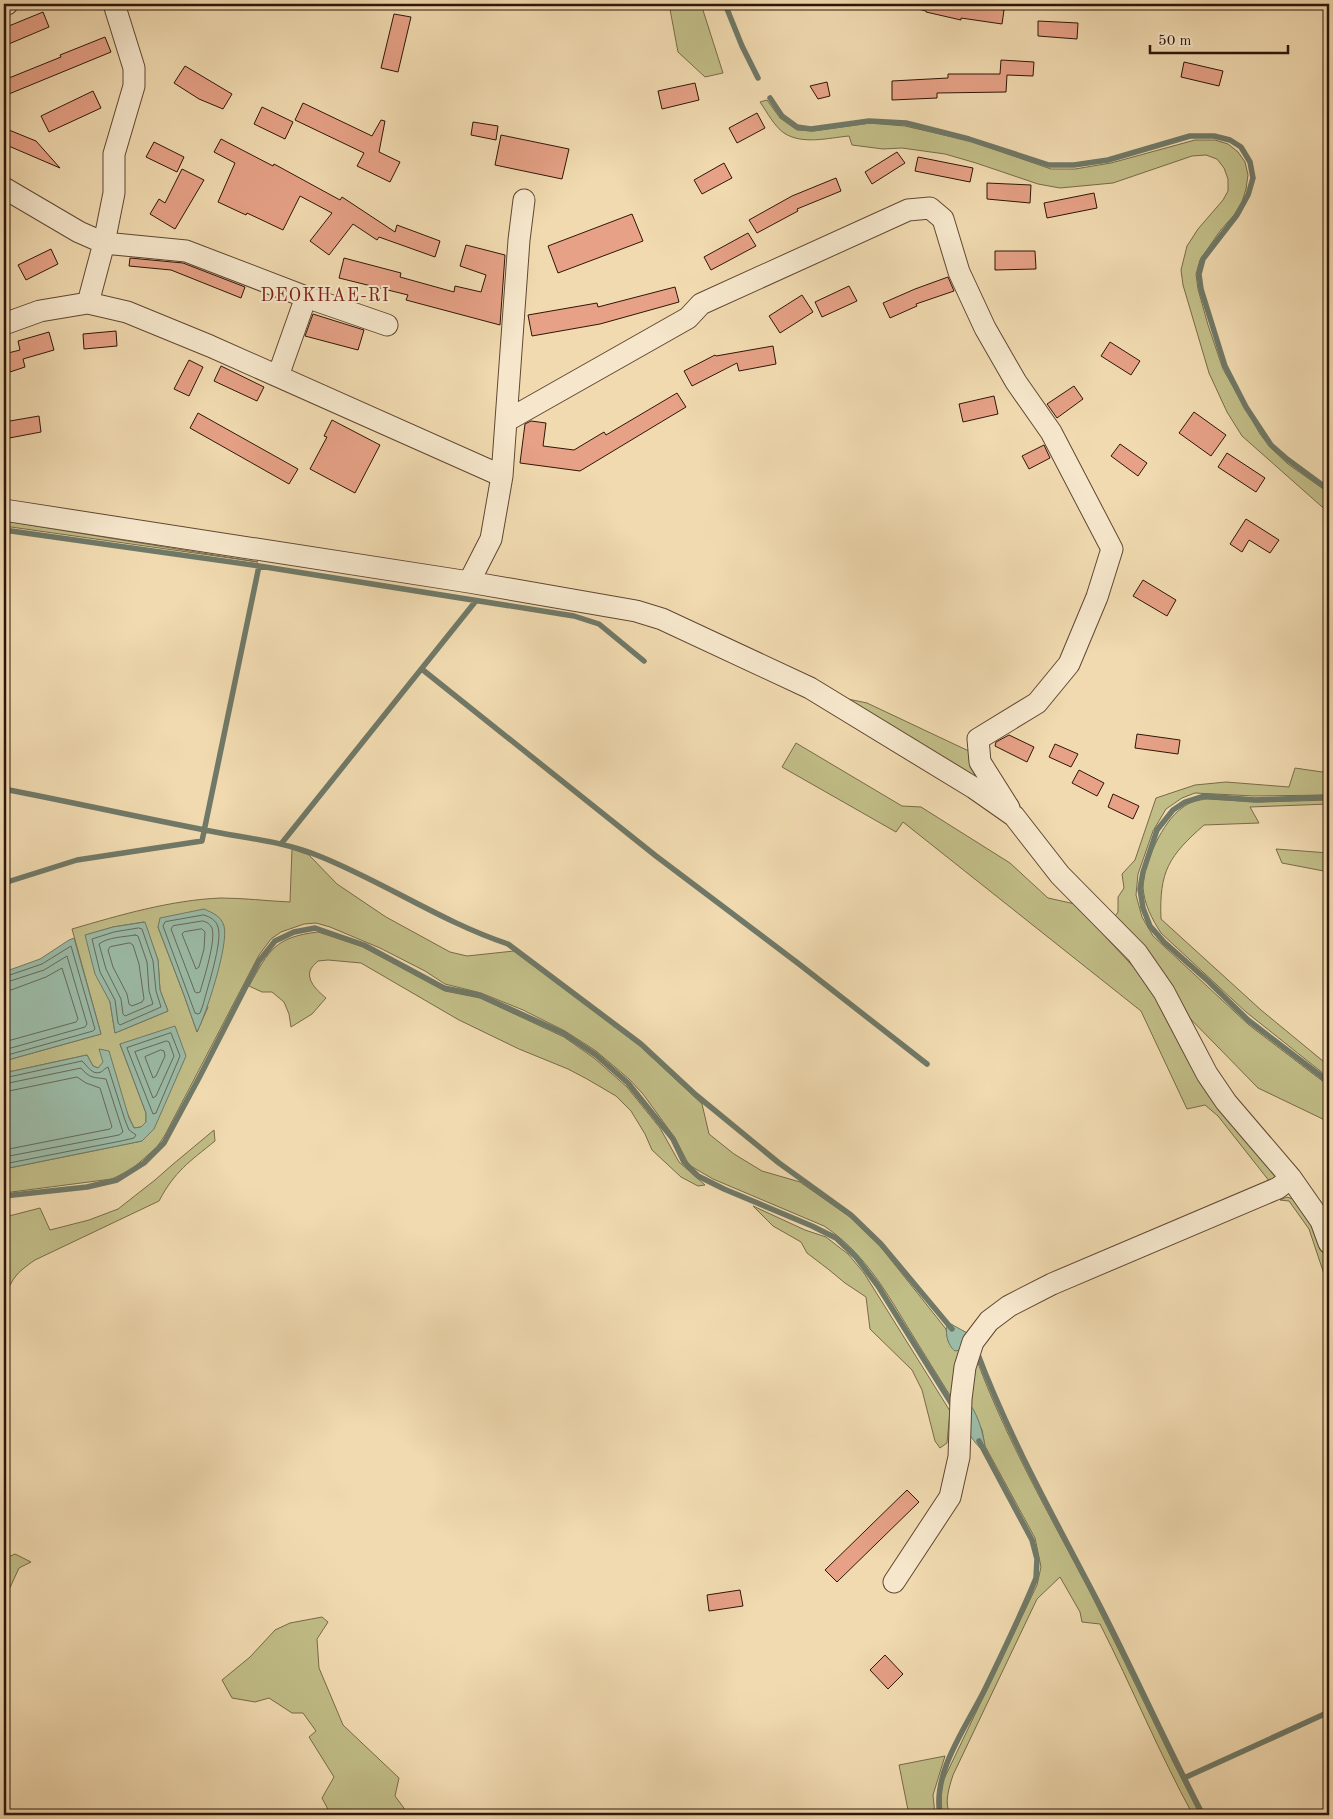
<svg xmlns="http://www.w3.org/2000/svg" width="1333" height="1819" font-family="'Old Standard TT',serif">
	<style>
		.green { fill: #c1bd87; stroke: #786a48; fill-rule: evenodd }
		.water { fill: #9bbba7; stroke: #707967 }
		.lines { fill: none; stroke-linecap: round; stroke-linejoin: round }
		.shore { stroke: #656858; stroke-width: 1 }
		.stream { stroke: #707967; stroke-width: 5.5 }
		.building { fill: #e6a186; stroke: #2f1608 }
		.minor-casing { stroke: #604732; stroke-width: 23 }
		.minor { stroke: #f6e7cc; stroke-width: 21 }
		.labels { text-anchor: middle; stroke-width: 4; stroke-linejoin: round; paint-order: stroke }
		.quarter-label { font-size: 18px; letter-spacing: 1px; fill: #7a1f14; stroke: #f6e7cc }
	</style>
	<rect width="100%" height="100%" fill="#f1dab0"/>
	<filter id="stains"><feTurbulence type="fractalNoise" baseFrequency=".004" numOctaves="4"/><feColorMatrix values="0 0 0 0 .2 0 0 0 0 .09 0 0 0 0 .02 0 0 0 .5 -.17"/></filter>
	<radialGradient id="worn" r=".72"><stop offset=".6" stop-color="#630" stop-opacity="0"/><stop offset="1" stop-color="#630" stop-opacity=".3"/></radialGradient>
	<!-- green -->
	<path class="green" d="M669 4H701L723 73 705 77 678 52Z
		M767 100 780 118 797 130 814 131 870 123 905 126 970 141 1051 169H1075L1111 163 1195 140H1215L1228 144 1238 152 1245 162 1248 175 1246 189 1242 202 1234 215 1220 231 1200 260 1196 274 1198 289 1208 325 1223 369 1260 434 1270 447 1288 464 1329 493V513L1242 436 1227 412 1209 373 1183 285 1181 270 1187 246 1198 229 1223 200 1228 191V179L1224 168 1217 159 1206 155 1192 156 1113 183 1060 188 1038 184 976 163 945 154 902 148 883 149 852 145 849 136C828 138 802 145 784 133 774 126 767 112 760 102Z
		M4 521 258 562 4 526Z
		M829 695 867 703 973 753 1004 806Z
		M796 743 902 806 921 807 1010 863 1048 898 1075 904 1141 975 1281 1176 1270 1182 1218 1116 1205 1105 1187 1109 1141 1011 903 822 896 832 782 767Z
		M1295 768 1329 773V795L1254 796 1195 793 1182 798 1166 809 1153 831 1138 874 1136 895 1142 917 1153 936 1249 1025 1329 1086V1122L1258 1088 1174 1002 1111 922 1118 912V897L1124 888 1122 874 1135 860 1156 798 1195 785 1226 782 1289 787Z
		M1207 799 1260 802 1329 800V804L1250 807 1259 823 1204 825C1169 856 1159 871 1161 919L1261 1010 1329 1066V1078L1246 1012 1161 933C1152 919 1144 904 1143 887 1143 864 1163 821 1182 808 1189 802 1198 800 1207 799Z
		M292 849 309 855 337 884 386 917 450 952 467 956 514 951 640 1046 702 1104 709 1134 734 1154 762 1171 800 1182 850 1217 880 1246 946 1329 948 1341 961 1350 956 1405C939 1378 923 1352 907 1326 884 1288 862 1251 824 1226L713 1179 689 1165 675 1138 643 1094 629 1079 596 1051 565 1031 523 1010 481 993 445 984 425 971 380 948 330 927 316 923 304 924 281 932 271 939 259 955 165 1135 157 1147 132 1169 112 1179 4 1193V1169L142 1141 154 1129 120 1044 146 1113V1122L141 1127 134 1128 104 1062 98 1068 93 1066 87 1055 4 1073V1061L101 1034 72 929C120 915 171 900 221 898 244 898 267 901 290 902ZM144 922 158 960 160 990 168 1011 115 1033 110 1002 86 935 113 927ZM158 927 208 1007 197 1032 184 995Z
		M1276 849 1329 853V872L1282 863Z
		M318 932 363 947 445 991 480 998 564 1037 594 1058 627 1087 660 1128 679 1162 705 1185 698 1186 681 1177 652 1150 645 1134 631 1111 616 1096 587 1079 568 1069 519 1049 459 1020 361 963 328 960 318 961C316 963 311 967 310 971 307 982 319 992 326 998L312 1014 291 1027 289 1014 284 1002 272 992H262L249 986C269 950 275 937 318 932Z
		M214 1130 215 1141C189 1162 175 1171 159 1201L35 1260C16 1273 11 1279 4 1301V1212L9 1216 40 1208 50 1230 89 1220 118 1209 155 1180 172 1165Z
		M1287 1197 1296 1200 1318 1231 1329 1262V1289L1309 1229 1289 1201 1280 1200Z
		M753 1206 805 1230 826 1237 848 1254 864 1273 950 1411 947 1443 940 1448 935 1441 922 1390 912 1370 870 1329 866 1297 845 1283 828 1269 807 1253 801 1242 773 1226Z
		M975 1355C1005 1438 1050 1515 1091 1594 1128 1667 1162 1742 1200 1815H1193C1159 1753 1132 1687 1100 1624L1082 1622 1080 1612 1060 1577 1037 1599 953 1775C949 1788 944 1802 950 1815H942L941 1795 943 1781 1037 1585 1041 1567 1035 1538 985 1446 982 1430 970 1404Z
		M15 1554 31 1562 19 1568 7 1594 4 1598V1559Z
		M322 1617 328 1622 317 1639 319 1668 343 1725 399 1778 395 1796 409 1815H331L322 1798 334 1777 309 1737 316 1731 303 1713H292L269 1698 255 1702 232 1698 222 1680 250 1657 275 1630 290 1623Z
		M945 1756 933 1795 935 1815H909L899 1765Z"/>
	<!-- water -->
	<path class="water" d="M204 909C213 913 221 916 224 926 229 945 206 1014 197 1032L184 995 158 927 160 918Z
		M145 922 158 960 160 990 168 1011 115 1033 110 1002 95 974 85 935 113 927Z
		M74 938 101 1034 4 1061V972L40 959 69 940Z
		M175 1026 186 1056 154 1129 142 1141 4 1169V1073L87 1055 93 1066 98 1068 103 1062 99 1049 109 1051 129 1118 134 1128 141 1127 146 1122V1113L120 1044Z
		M951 1324 969 1334 961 1350 955 1351C948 1346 945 1334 947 1326Z
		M970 1404C979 1418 982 1430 985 1446L981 1449C965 1432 965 1426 970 1404Z"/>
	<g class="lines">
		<!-- shore -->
		<path class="shore" d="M204 915C210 917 216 920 218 927 223 941 207 989 203 1005L200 1013 198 1014 195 1013 163 926 165 922Z
			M203 921C207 922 210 924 212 928 216 941 204 978 200 992L197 993 195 992 171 929 173 926Z
			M139 928 142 929 153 961 156 991 161 1007 120 1025 118 1023 115 1000 100 972 92 939 114 932Z
			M202 929 205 932 204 949 199 967 196 969 182 934 184 932Z
			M135 935 138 936 147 962 149 991 153 1004 125 1016 123 1014 121 999 106 969 99 944C108 937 124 937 135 935Z
			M130 943 133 945 139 964 144 999 142 1002 132 1006 129 1004 127 994 113 967 108 950 110 947Z
			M4 977 42 964 71 946 95 1029 93 1031 4 1056
			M4 983 44 970 67 956 87 1024 85 1027 4 1050
			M4 991 11 990 46 977 62 968 78 1019 76 1022 4 1042
			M171 1033 180 1056 156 1113 153 1114 127 1048Z
			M167 1041 169 1042 174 1056 156 1096 153 1098 135 1052Z
			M161 1050 164 1051 165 1056 156 1076 153 1078 145 1057Z
			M4 1078 82 1061C87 1065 92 1076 101 1072 103 1071 105 1068 108 1067L125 1120 129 1130 136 1135 134 1138 121 1141 4 1164
			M4 1084 81 1068C90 1079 94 1077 106 1079L123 1132 119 1135 4 1157
			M4 1092 77 1077 86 1083 100 1088 112 1127 110 1129 4 1150"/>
		<!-- stream -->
		<path class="stream" d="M725 4 742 46 758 78
			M770 98 782 116 797 127 811 129 869 121 906 123 969 139 1049 165H1074L1108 160 1190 136H1214L1230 140 1241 147 1250 162 1253 178 1248 195 1237 215 1203 259 1199 274 1201 289 1225 366 1246 407 1271 445 1287 459 1329 490
			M4 530 259 566 574 616 599 624 644 661
			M423 670 656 856 799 964 927 1064
			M4 789C71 802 138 817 205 830 243 838 283 841 319 856 384 882 442 922 508 944L641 1044 696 1095 779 1163 851 1215 881 1244 952 1329
			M1329 797 1255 800 1204 796 1185 802 1173 810 1157 830 1143 872 1140 889 1143 908 1150 926 1164 942 1208 981 1248 1020 1329 1082
			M281 844 475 602
			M4 883 77 860 202 841 259 566
			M4 1196 87 1187 117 1180 144 1163 164 1143 200 1076 259 961 275 941 294 932 315 928 364 945 444 988 479 995 563 1033 596 1055 628 1083 673 1139 684 1162 698 1176 724 1189 812 1226 836 1238 856 1257 878 1286 953 1406
			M977 1352C1010 1440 1056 1521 1099 1604 1135 1674 1167 1746 1203 1815
			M1184 1778 1329 1712
			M940 1815C932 1772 967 1726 985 1689 1003 1652 1021 1615 1036 1578L1037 1559 1032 1540 979 1441"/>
	</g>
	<!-- building -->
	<path class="building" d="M919 4H965L1004 10 1002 24 961 18V20L926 12V11L918 9Z
		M43 12 49 27 4 46V28Z
		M394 14 411 17 398 72 381 68Z
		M1038 21 1078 23 1077 39 1038 36Z
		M105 37 111 52 4 96V80L61 57 60 55Z
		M1001 60 1034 62 1033 76 1007 75 1006 92 937 93V98L892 100V81L948 78V74H1000Z
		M1184 62 1223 71 1219 86 1181 77Z
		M185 66 232 94 223 109 199 99 174 83Z
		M827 82 830 96 818 99 810 86Z
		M695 83 699 100 662 109 658 91Z
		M93 91 101 108 49 132 41 116Z
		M303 103 372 136 381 120 385 121 379 152 400 162 390 182 357 166 364 153 295 120Z
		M262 107 293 122 285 139 254 124Z
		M757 113 765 128 737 143 729 128Z
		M473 122 498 126 496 140 471 135Z
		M4 128 36 141 60 168 4 144Z
		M501 135 569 149 562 179 495 165Z
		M221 139 273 166 274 164 340 200 342 197 395 232 397 225 440 241 435 257 379 237 377 240 353 224 329 255 310 241 332 213 300 196 283 230 247 213 246 215 218 202 235 163 214 152Z
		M154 142 184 157 177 172 146 157Z
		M897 152 905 163 872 184 865 172Z
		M918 157 973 168 970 182 915 171Z
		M724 163 732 178 702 194 694 180Z
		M182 169 204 180 175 229 150 214 159 199 165 203Z
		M836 178 841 191 797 209 798 211 757 233 749 220 792 196Z
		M987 183 1031 185 1030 203 987 199Z
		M1094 193 1097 208 1047 218 1044 203Z
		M632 214 643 241 558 273 548 246Z
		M748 233 756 246 711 270 704 257Z
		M466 245 505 255 500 325 406 300 408 295 339 278 344 258 401 273 400 277 454 292 455 286 481 292 486 275 460 266Z
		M51 249 58 264 26 280 18 265Z
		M995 251H1035L1036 269 995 270Z
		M130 258 183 263 245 287 241 298 171 270 129 266Z
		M948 277 954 291 916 304 917 306 890 318 883 303 915 289Z
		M849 286 857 301 822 317 815 302Z
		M675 287 679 302 600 324 532 336 528 315 597 303 598 307Z
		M802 295 813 312 780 333 769 316Z
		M313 314 364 330 358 350 305 336Z
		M116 331 117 346 84 349 83 334Z
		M49 332 54 350 23 359 25 367 4 374V354L20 350 18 341Z
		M1110 342 1140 361 1131 375 1101 356Z
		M773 346 776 364 739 371 737 363 692 386 684 371 715 355 716 356Z
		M189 360 203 367 189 396 174 389Z
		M221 366 264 387 257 401 214 381Z
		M1074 386 1083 399 1057 418 1047 404Z
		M677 393 686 407 580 471 520 463 525 424 531 421 546 423 543 446 574 450 604 432 606 435Z
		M994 396 998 414 963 422 959 404Z
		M1194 412 1226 435 1211 456 1179 433Z
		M198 413 298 469 289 484 190 428Z
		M39 416 41 432 4 439V422Z
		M332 420 380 445 355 493 310 469 327 437 324 436Z
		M1120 444 1147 463 1138 476 1111 456Z
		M1044 445 1050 458 1029 469 1022 456Z
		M1227 453 1265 478 1256 492 1218 467Z
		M1246 519 1279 540 1270 553 1249 540 1242 552 1230 544Z
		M1143 580 1176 600 1167 616 1133 596Z
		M1137 734 1180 740 1178 754 1135 748Z
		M1009 735 1034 747 1027 762 995 746 996 742Z
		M1055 744 1078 754 1071 767 1049 757Z
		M1079 770 1104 783 1097 796 1072 783Z
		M1113 794 1139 806 1133 819 1108 807Z
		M907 1490 919 1502 837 1582 825 1570Z
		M740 1590 743 1606 709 1611 707 1595Z
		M885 1655 903 1674 888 1689 870 1670Z"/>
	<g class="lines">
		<defs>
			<path id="minor" d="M4 5 7 4
				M4 188 79 232 104 243 186 251 306 297 387 325
				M88 303 104 243 114 193V154L134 86V68L114 4
				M4 324 40 311 88 303 127 312 210 346 502 476
				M278 376 306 297
				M506 421 688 318 701 304 908 210 930 208 943 219 959 272 985 328 1016 382 1051 432 1112 549 1097 597 1069 664 1037 703 978 739 980 762 1009 808
				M4 510 469 582 636 611 662 619 810 688 974 788 1014 816 1060 875 1137 953 1164 992 1207 1074 1226 1102 1291 1178 1321 1221 1329 1243
				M469 582 491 539 502 476 519 240 524 200
				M894 1582 950 1497 959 1457 961 1399 965 1367 973 1342 989 1321 1009 1306 1052 1284 1278 1188 1291 1178"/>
		</defs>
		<!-- minor casing -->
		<use href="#minor" class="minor-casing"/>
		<!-- minor -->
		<use href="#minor" class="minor"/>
	</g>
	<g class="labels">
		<!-- quarter labels -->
		<g class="quarter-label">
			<text x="325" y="301">DEOKHAE-RI</text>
		</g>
	</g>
	<!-- margin -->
	<rect width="1333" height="1819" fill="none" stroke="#f1dab0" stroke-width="20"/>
	<rect x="5" y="5" width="1323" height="1809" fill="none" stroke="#2f1608" stroke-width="2.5"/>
	<rect x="10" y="10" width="1313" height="1799" fill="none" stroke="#2f1608"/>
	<!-- scale -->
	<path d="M1150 45v8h138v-8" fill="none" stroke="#2f1608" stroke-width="2.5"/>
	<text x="1158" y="45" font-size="15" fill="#2f1608" stroke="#f6e7cc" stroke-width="4" paint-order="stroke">50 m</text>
	<rect width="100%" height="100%" filter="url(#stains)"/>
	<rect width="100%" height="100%" fill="url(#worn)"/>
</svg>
